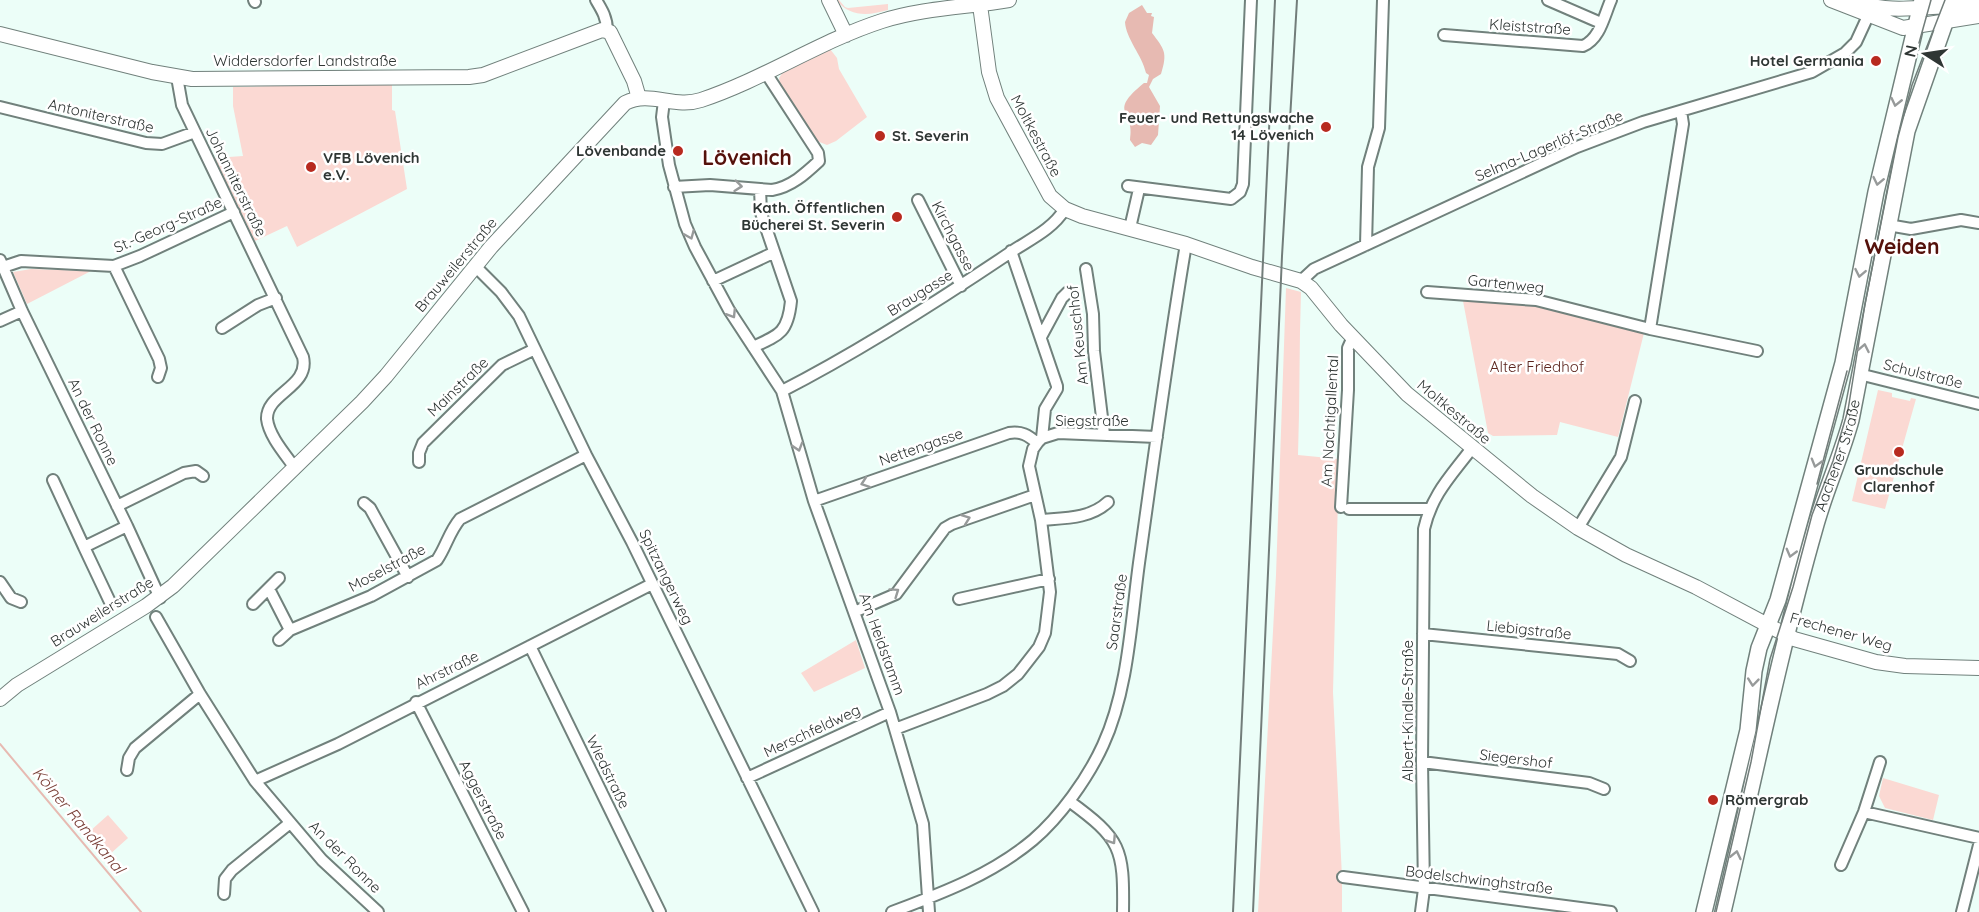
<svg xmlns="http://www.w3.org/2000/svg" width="1979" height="912" font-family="Quicksand,sans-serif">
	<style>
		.green { fill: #fbd9d3 }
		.water { fill: #e7bab2 }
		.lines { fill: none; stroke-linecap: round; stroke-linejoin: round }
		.stream { stroke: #e7bab2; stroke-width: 2 }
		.minor-casing { stroke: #71817c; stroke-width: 14 }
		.tertiary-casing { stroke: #71817c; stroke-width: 16 }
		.secondary-casing { stroke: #71817c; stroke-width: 18 }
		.minor { stroke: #fff; stroke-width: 10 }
		.tertiary { stroke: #fff; stroke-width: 14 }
		.secondary { stroke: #fff; stroke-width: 15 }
		.tram { stroke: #727d7a; stroke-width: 1.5 }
		.rail { stroke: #727d7a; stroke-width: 2 }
		.oneway { stroke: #979a9a }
		.poi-dot { fill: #b82a1f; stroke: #fff; stroke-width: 2 }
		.labels { text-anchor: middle; stroke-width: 5; stroke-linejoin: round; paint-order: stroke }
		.street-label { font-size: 15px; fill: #2f3634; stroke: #fff }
		.poi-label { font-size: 15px; font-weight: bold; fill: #2f3634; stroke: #fff; text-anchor: end }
		.park-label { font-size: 15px; fill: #5c251e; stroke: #fff }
		.water-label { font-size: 16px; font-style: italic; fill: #783d35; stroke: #fff }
		.district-label { font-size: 21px; font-weight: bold; fill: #55110b; stroke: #fff }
	</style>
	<rect width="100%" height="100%" fill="#ecfef8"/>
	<!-- green -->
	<path class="green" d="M836 0H839L845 7 848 8 888 4V10C868 16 850 17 836 0Z
		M830 49 837 58 839 69 867 117 836 141 827 145 817 141 781 90 779 78 783 72Z
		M392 83V110L395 111 407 189 297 247 287 226 255 241 215 158 243 156 233 106V87Z
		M31 269 91 271 27 304 13 272Z
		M1286 288 1301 292C1299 346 1300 400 1298 455L1339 459 1333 692 1342 877V912H1258L1276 575Z
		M1463 301 1532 304 1644 333 1618 437 1560 422 1557 435 1493 436 1488 433Z
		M1878 390 1892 393V397L1910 401 1911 398 1916 399 1885 509 1852 501Z
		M856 640 865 668 814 692 801 673Z
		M1883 778 1939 795 1933 820 1885 808 1879 796Z
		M108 815 128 838 109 855 89 832Z"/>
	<!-- water -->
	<path class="water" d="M1142 5 1147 13H1152L1151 16 1154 17 1152 33C1164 49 1168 52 1161 74L1153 79 1149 87 1160 106 1158 135 1151 145 1142 143 1135 147 1130 140C1136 109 1106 114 1144 83H1147L1149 75 1146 73C1142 55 1126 39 1125 22L1129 13Z"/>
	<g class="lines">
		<!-- stream -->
		<path class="stream" d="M0 744 141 912"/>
		<defs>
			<path id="minor" d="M254 0 255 2
				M596 0C602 10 607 18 607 30
				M1548 0 1601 23
				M1444 35 1583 46C1600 39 1604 16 1611 0
				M177 77 182 105 303 357C310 387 266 393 267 419 269 436 285 454 295 468
				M664 101 662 117 669 165 685 224 695 247 729 310 782 391 814 501 890 712 923 824 929 912
				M0 107 146 143 162 144 195 132
				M1128 186 1231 199 1240 192 1243 184 1251 0
				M674 187 710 185 772 190C791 187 805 174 819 161L818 153 766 73
				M918 200 961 286
				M1888 225 1911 229 1961 220 1979 223
				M1130 228 1139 189
				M1366 245 1368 167 1379 128 1383 0
				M1011 251 1057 386V389L1045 409 1042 438
				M0 260 22 311 127 526 160 598
				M114 266 159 359 161 368 158 377
				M475 266 501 292 519 316 586 455 632 542 813 912
				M3 267 21 261 114 266 140 256 234 212
				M1086 269 1093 314 1094 351 1104 434
				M713 281 773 253
				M1301 281 1314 269 1577 147 1643 122 1812 72 1845 53 1856 42 1868 16
				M1427 292 1536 300 1650 329 1683 124 1681 111
				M0 321 22 311
				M222 328 258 305 276 298
				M1650 329 1757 351
				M1041 337 1062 298 1068 292
				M753 347C780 335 788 332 791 301L761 213 760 189
				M1859 374 1979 404
				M782 391C860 351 935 303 1008 254 1028 240 1051 231 1065 209
				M419 462V453L423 443 502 365 535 349
				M53 480 84 547 127 526
				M814 501 1009 433C1021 431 1028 435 1037 443
				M364 503 370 508 408 577
				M117 506 184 473 196 471 203 476
				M1341 507 1348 390V348L1353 337
				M1349 509H1429
				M1041 520C1064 518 1090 519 1108 502
				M1578 528 1621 457 1635 401
				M84 547 110 602
				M0 582 11 598 21 602
				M269 589 290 630
				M959 599 1049 579
				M253 604 279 578
				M854 612 896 594 945 528 952 524 1035 495
				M156 617 200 694 255 781 322 860 378 912
				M1423 634 1618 654 1630 661
				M279 640 290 630 371 596 437 560C446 547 449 532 460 519L586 455
				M530 646 660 912
				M416 702 523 912
				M895 729 987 694 1003 686 1018 674 1039 647 1045 633 1050 592 1041 520 1029 466 1033 449 1038 442 1042 438 1058 433 1157 437
				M1422 762 1589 783 1604 789
				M127 770 129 758 135 748 200 694
				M747 778 890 712
				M255 781 338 744 652 584
				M1069 801C1121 839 1124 848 1123 912
				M1864 812 1979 838
				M1841 865 1864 812 1880 762
				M1343 877 1611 912
				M224 894 225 879 232 870 290 823
				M892 912C942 893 991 875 1033 840 1060 817 1088 778 1103 745 1128 691 1131 622 1139 563 1154 457 1168 350 1186 244
				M1421 912 1424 889 1422 762 1424 529C1432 494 1451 476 1472 448
				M1962 912 1979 845"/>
			<path id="tertiary" d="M829 0 846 35
				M1831 0 1903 28 1979 16
				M1854 0C1894 18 1937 2 1979 6
				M980 5 989 72 997 98 1050 196 1065 209 1082 216 1186 244 1252 267 1301 281 1311 288 1341 325 1407 394 1532 496 1578 528 1626 555 1696 587 1794 639 1876 662 1905 666 1979 668
				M0 34 152 72 192 79 469 77 483 75 602 30 610 32 634 81 639 98
				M0 699 17 685 146 606 173 586 362 402 386 376 491 247 625 103C650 90 674 109 701 100 764 79 820 41 882 21 923 8 968 7 1009 0"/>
			<g id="secondary">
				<path d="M1704 912 1748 730 1754 671 1759 648 1778 600 1843 363 1876 192 1922 0"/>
				<path id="s1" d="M1723 912C1753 784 1779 654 1815 528 1825 491 1841 457 1851 420L1907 131 1953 0"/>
			</g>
		</defs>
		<!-- minor casing -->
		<use href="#minor" class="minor-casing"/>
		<!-- tertiary casing -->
		<use href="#tertiary" class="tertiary-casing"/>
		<!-- secondary casing -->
		<use href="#secondary" class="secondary-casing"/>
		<!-- minor -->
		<use href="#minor" class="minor"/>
		<!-- tertiary -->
		<use href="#tertiary" class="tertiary"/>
		<!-- secondary -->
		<use href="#secondary" class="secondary"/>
		<!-- tram -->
		<path class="tram" d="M1919 43 1931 0
			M1817 484 1847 371
			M1716 912 1751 762 1770 659 1793 587 1812 515 1833 461 1848 410 1865 304 1898 137 1912 85 1945 0"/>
		<!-- rail -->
		<path class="rail" d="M1233 912 1275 0
			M1253 912 1282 256 1297 0"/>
	</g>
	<!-- one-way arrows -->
	<defs><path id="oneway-chevron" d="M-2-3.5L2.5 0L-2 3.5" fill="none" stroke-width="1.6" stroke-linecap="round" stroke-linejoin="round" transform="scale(1.5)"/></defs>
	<g class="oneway">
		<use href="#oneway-chevron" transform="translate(1896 102) rotate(103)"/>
		<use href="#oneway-chevron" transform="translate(1878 181) rotate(102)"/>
		<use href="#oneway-chevron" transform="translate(738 186) rotate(6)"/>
		<use href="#oneway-chevron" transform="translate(690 235) rotate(67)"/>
		<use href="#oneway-chevron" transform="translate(1860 273) rotate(101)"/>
		<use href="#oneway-chevron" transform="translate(732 314) rotate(58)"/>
		<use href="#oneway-chevron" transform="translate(1864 348) rotate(-79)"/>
		<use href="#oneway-chevron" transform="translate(798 447) rotate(73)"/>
		<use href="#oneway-chevron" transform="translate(1816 463) rotate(106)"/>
		<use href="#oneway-chevron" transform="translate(865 483) rotate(161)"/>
		<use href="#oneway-chevron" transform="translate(966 519) rotate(-20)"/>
		<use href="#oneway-chevron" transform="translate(1791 553) rotate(105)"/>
		<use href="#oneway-chevron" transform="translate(895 592) rotate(-35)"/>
		<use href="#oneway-chevron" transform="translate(1753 682) rotate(96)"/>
		<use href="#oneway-chevron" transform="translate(1112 840) rotate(57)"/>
		<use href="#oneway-chevron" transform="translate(1736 855) rotate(-77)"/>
	</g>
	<!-- markers -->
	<g class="poi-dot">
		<circle cx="1876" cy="61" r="6"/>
		<circle cx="1326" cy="127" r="6"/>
		<circle cx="880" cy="136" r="6"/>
		<circle cx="678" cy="151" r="6"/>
		<circle cx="311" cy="167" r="6"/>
		<circle cx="897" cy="217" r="6"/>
		<circle cx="1899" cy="452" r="6"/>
		<circle cx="1713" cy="800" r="6"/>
	</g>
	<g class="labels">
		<!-- street labels -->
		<g class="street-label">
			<text transform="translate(1530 27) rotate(4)" y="5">Kleiststraße</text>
			<text x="305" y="66">Widdersdorfer Landstraße</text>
			<text transform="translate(101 116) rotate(13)" y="5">Antoniterstraße</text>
			<text transform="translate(1036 136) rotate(62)" y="5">Moltkestraße</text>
			<text transform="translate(1549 146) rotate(-23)" y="5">Selma-Lagerlöf-Straße</text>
			<text transform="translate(236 182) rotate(64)" y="5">Johanniterstraße</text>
			<text transform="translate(168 225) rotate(-24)" y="5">St.-Georg-Straße</text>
			<text transform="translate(953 236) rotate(63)" y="5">Kirchgasse</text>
			<text transform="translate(456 265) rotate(-50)" y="5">Brauweilerstraße</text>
			<text transform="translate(1506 284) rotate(6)" y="5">Gartenweg</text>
			<text transform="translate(920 293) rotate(-32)" y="5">Braugasse</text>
			<text transform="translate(1078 335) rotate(-96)" y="5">Am Keuschhof</text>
			<text transform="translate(1923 374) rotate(14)" y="5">Schulstraße</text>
			<text transform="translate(458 387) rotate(-44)" y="5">Mainstraße</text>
			<text transform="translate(1454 412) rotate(40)" y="5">Moltkestraße</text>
			<text x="1092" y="426">Siegstraße</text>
			<text transform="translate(1330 421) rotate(-87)" y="5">Am Nachtigallental</text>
			<text transform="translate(93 422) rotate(64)" y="5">An der Ronne</text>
			<text transform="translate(921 447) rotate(-19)" y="5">Nettengasse</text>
			<text dy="5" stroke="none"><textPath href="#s1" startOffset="471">Aachener Straße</textPath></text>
			<text transform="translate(387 568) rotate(-28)" y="5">Moselstraße</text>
			<text transform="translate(666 577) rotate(64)" y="5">Spitzangerweg</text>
			<text transform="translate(102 612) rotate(-32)" y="5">Brauweilerstraße</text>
			<text transform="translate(1117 612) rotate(-82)" y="5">Saarstraße</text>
			<text transform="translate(1529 630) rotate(6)" y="5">Liebigstraße</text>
			<text transform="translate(1841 632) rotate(16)" y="5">Frechener Weg</text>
			<text transform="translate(882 644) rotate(70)" y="5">Am Heidstamm</text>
			<text transform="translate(447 670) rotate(-26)" y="5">Ahrstraße</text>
			<text transform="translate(1408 711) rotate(-90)" y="5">Albert-Kindle-Straße</text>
			<text transform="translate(812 731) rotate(-25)" y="5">Merschfeldweg</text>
			<text transform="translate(1516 759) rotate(7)" y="5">Siegershof</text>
			<text transform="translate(608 772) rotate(64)" y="5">Wiedstraße</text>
			<text transform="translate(483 800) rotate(63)" y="5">Aggerstraße</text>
			<text transform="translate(345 857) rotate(45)" y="5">An der Ronne</text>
			<text transform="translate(1479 880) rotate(7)" y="5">Bodelschwinghstraße</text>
		</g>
		<!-- poi labels -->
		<g class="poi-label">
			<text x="1864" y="66">Hotel Germania</text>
			<text x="1314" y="123">Feuer- und Rettungswache<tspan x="1314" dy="17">14 Lövenich</tspan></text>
			<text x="892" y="141" text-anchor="start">St. Severin</text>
			<text x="666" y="156">Lövenbande</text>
			<text x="323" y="163" text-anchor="start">VFB Lövenich<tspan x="323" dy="17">e.V.</tspan></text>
			<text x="885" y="213">Kath. Öffentlichen<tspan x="885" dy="17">Bücherei St. Severin</tspan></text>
			<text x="1899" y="475" text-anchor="middle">Grundschule<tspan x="1899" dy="17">Clarenhof</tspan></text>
			<text x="1725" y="805" text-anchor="start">Römergrab</text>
		</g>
		<!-- park labels -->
		<g class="park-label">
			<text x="1537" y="372">Alter Friedhof</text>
		</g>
		<!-- water labels -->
		<g class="water-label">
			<text transform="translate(79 820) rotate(50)" y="6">Kölner Randkanal</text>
		</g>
		<!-- district labels -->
		<g class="district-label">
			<text x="747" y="165">Lövenich</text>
			<text x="1902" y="254">Weiden</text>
		</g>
	</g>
	<!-- north arrow -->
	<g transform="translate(1925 54) rotate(282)" stroke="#ffffff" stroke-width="4.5" paint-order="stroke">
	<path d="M0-4.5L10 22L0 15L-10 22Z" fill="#2f3634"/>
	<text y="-9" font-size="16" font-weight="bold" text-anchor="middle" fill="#2f3634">N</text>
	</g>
</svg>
